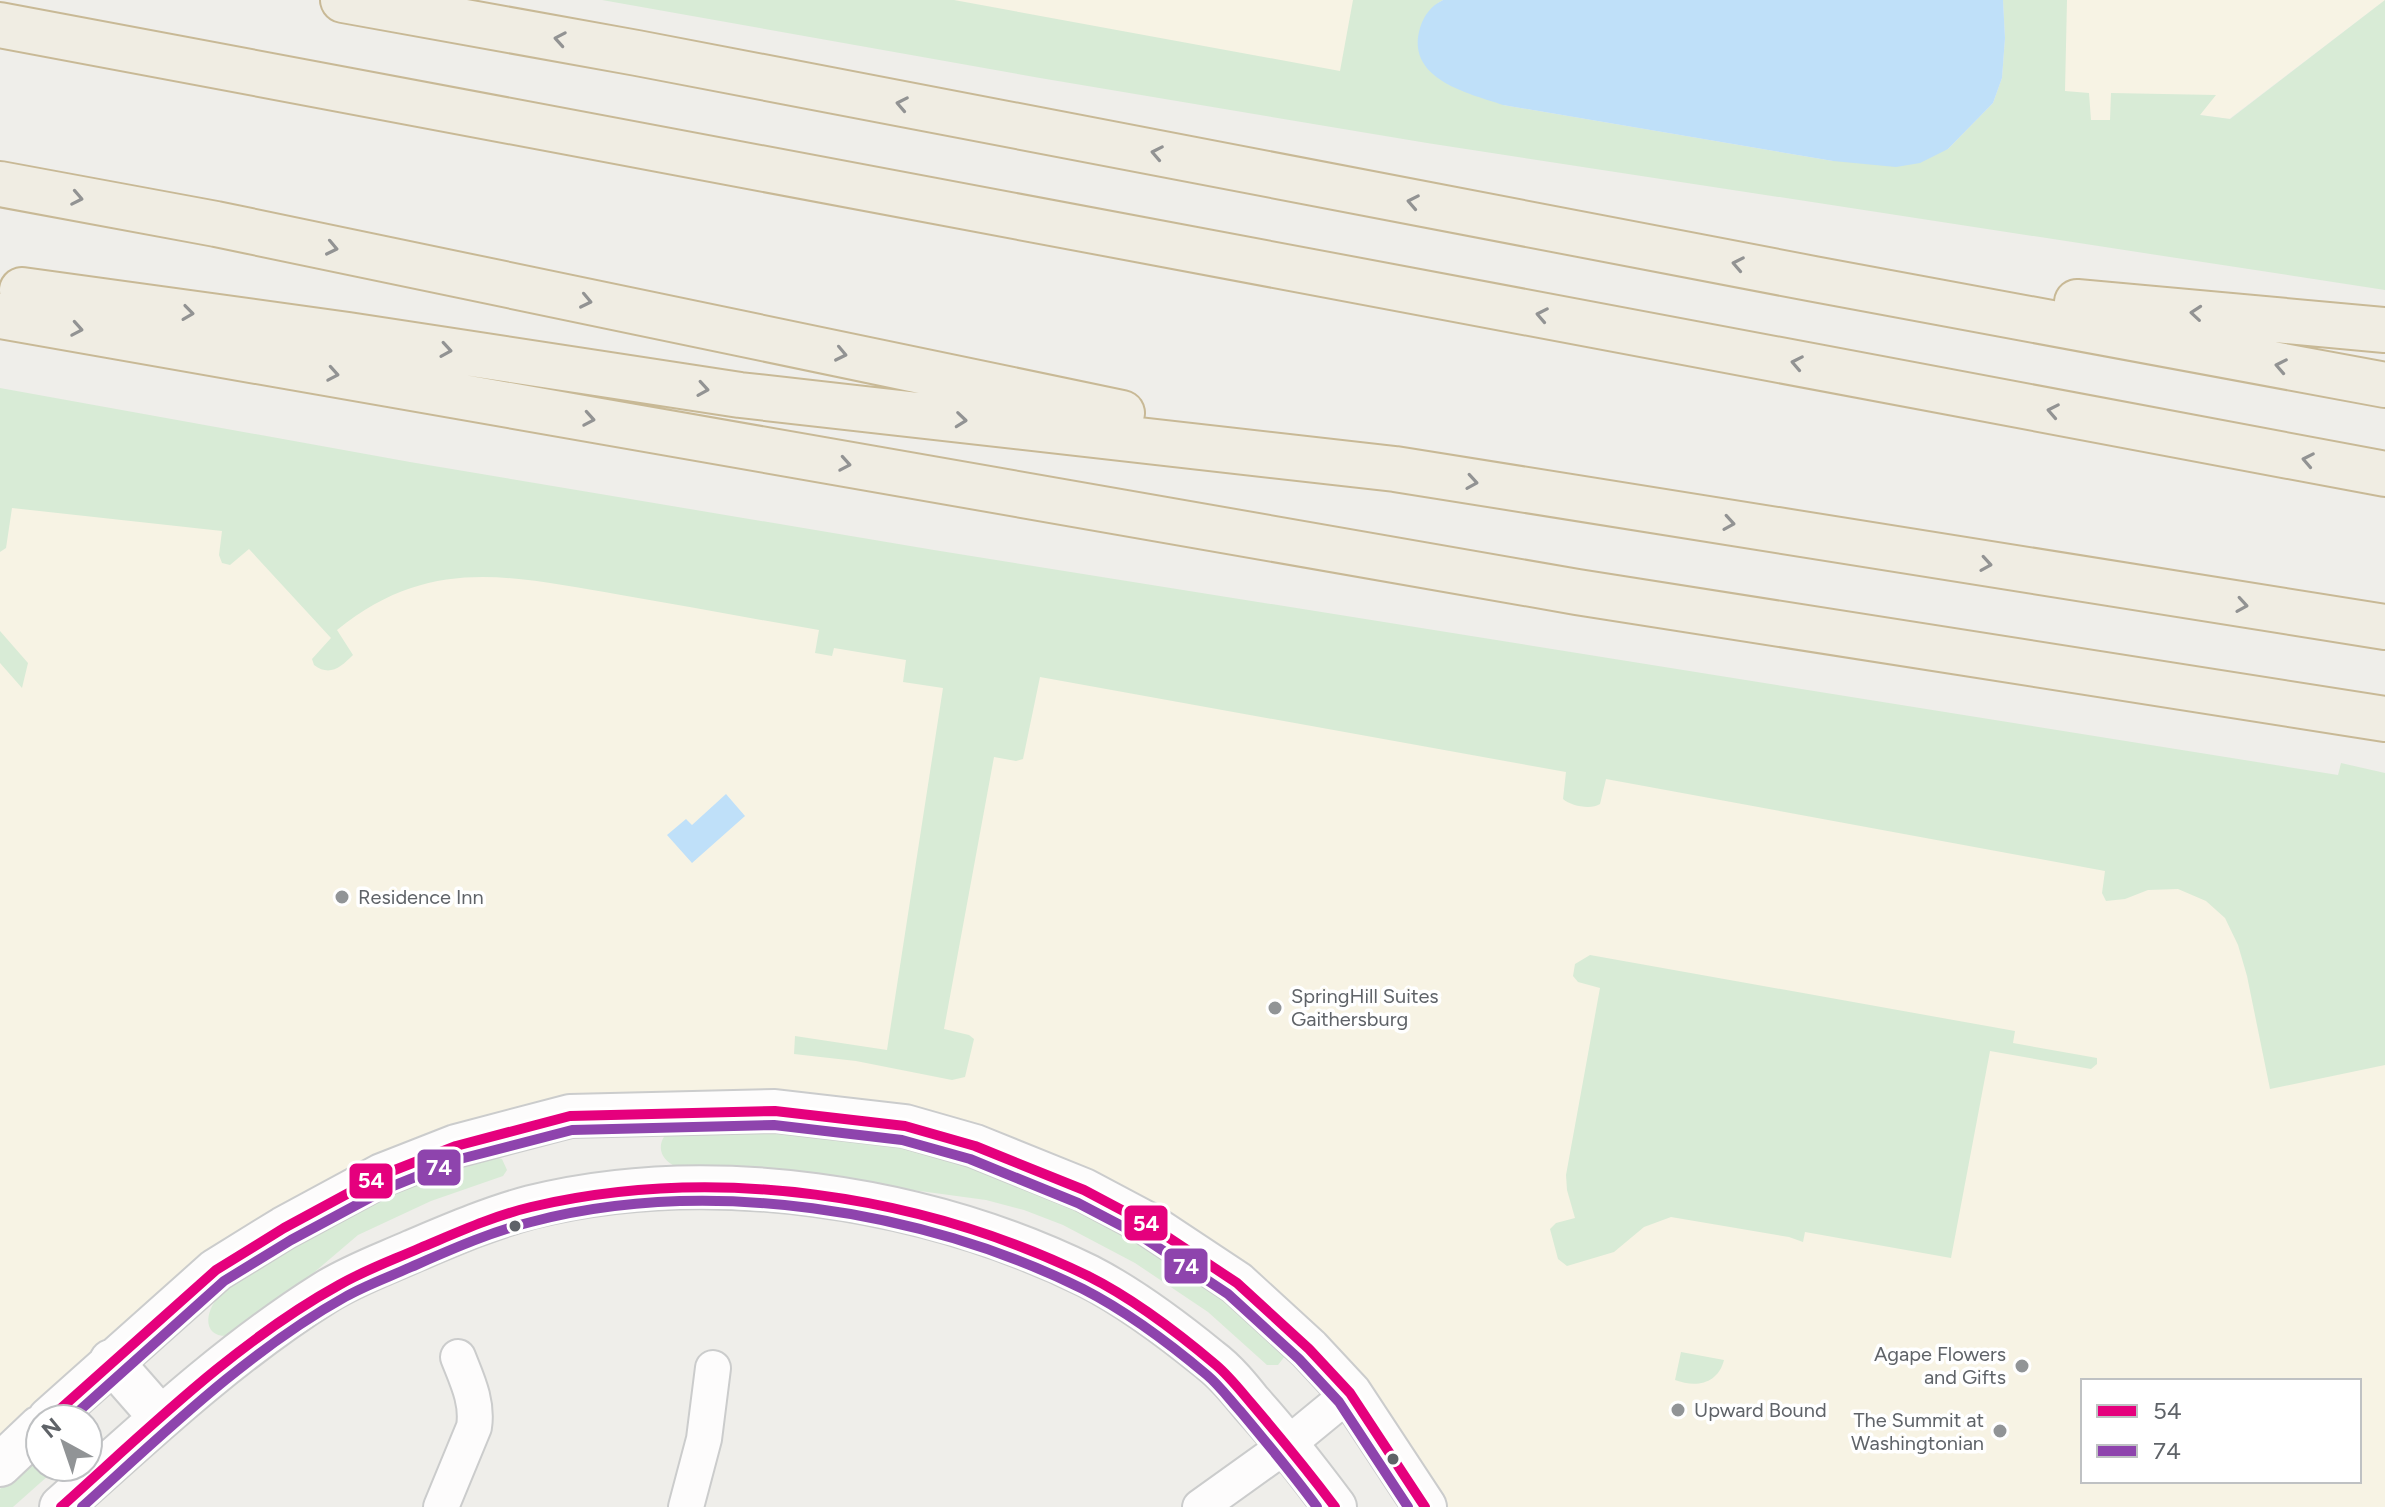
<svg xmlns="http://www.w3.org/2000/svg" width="2385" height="1507" font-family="Figtree,sans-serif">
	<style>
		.commercial { fill: #f7f3e4; fill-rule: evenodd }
		.green { fill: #d8ebd6 }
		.water { fill: #bfe0f9 }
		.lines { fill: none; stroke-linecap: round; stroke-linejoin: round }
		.minor-casing { stroke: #cbcccc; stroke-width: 38 }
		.tertiary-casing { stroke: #cbcccc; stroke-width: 46 }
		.motorway-casing { stroke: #c8b996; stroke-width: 48 }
		.minor { stroke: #fdfcfc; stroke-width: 34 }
		.tertiary { stroke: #fdfcfc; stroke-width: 42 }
		.motorway { stroke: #f0ede3; stroke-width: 44 }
		.bus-1-casing { stroke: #fff; stroke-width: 16 }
		.bus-2-casing { stroke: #fff; stroke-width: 16 }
		.bus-1 { stroke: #e5007d; stroke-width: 10 }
		.bus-2 { stroke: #8e44ad; stroke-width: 10 }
		.oneway { stroke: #929393 }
		.poi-dot { fill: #919496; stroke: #fff; stroke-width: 3 }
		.bus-dot { fill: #5f6368; stroke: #fff; stroke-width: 3 }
		.labels { text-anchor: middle; stroke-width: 7; stroke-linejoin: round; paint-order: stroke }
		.poi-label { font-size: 20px; fill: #5f6368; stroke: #fff; text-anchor: start }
		.line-badge { stroke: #fff; stroke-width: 3 }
		.badge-label { font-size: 22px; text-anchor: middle; font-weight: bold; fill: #fff }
	</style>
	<rect width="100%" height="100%" fill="#efeeea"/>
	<!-- commercial -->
	<path class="commercial" d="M656 0H1383L1362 122Z
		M2051 0H2385L2229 119 2160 109 2100 127 2054 115Z
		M8 488 2385 887V1507H1434L1426 1491 1135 1207 575 1109 265 1231 0 1453V493ZM2083 1381H2359V1481H2083Z"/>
	<!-- green -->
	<path class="green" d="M602 0H954L1340 71 1353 0H1443L1438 3 1503 105 1833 161 1948 149 1993 103 2002 78 2005 38 2003 0H2067L2065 91 2089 93 2091 120H2110L2111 93 2216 95 2200 115 2230 119 2385 0V290L1427 143 1040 78Z
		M0 388 410 462 934 550 2338 775 2341 763 2385 773V1065L2270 1089 2247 976 2238 945 2225 918 2206 901 2178 889 2148 890 2125 899 2106 901 2102 893 2105 871 1606 779 1600 804C1591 810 1571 806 1563 799L1566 772 1040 677 1023 759 1016 761 994 757 944 1029 969 1035 974 1039 965 1077 952 1080 856 1061 794 1054 795 1036 887 1050 943 688 903 682 906 660 834 648 832 656 815 653 819 630C753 619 687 606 621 595 513 577 431 554 337 630L353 655C341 667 330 677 314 665L312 659 331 638 249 549 230 565 222 563 219 555 222 531 12 508 6 548 0 552Z
		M0 631 28 663 22 688 0 663Z
		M1590 955 2015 1031 2013 1043 2097 1058V1064L2091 1069 1990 1051 1951 1258 1805 1232 1803 1242 1789 1237 1671 1217 1644 1227 1614 1252 1567 1266 1558 1259 1550 1229 1556 1223 1575 1218 1567 1190 1566 1175 1600 988 1578 982 1573 976 1575 964Z
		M670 1130 830 1132 935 1153 1032 1187 1133 1236 1219 1295 1283 1349 1285 1356 1278 1365H1267L1208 1312 1135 1263 1063 1225 1024 1210 986 1200 905 1189 842 1176 741 1168 677 1167C659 1160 655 1143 670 1130Z
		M495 1157 502 1159 507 1170 503 1176 431 1201 358 1235 243 1333C202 1346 199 1314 225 1289L334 1221 417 1184Z
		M1681 1352 1724 1360C1718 1384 1696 1388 1675 1380Z
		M40 1453V1467H58L13 1507H0V1489Z"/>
	<!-- water -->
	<path class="water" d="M1443 0H2003L2005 38 2002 78 1993 103 1948 149 1920 163 1896 167 1833 161 1503 105C1467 93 1405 79 1420 28 1424 15 1431 6 1443 0Z
		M726 794 745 816 692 863 667 835 686 819 692 825Z"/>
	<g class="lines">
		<defs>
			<path id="minor" d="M441 1507 474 1427C478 1402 467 1380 458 1357
				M686 1507 704 1439 713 1368
				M1200 1507 1288 1444 1350 1393"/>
			<path id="tertiary" d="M111 1361 161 1418
				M49 1419 216 1270 284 1228 382 1175 456 1146 570 1116 775 1111 905 1126 975 1146 1084 1190 1148 1224 1237 1283 1309 1349 1350 1393 1425 1507
				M0 1465 40 1427
				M61 1507C145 1432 229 1353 326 1292 353 1275 384 1264 413 1251 451 1235 490 1218 531 1207 709 1163 925 1196 1088 1276 1131 1298 1172 1329 1210 1360 1226 1372 1239 1388 1251 1403 1281 1436 1308 1471 1335 1507"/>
			<path id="motorway" d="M343 0 637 53 1814 279 2385 385
				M0 25 2385 474
				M0 184 216 224 1122 413
				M22 290 348 335 740 395 1395 469 2385 627
				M2077 302 2385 330
				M0 316 1577 592 2385 719"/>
		</defs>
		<!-- minor casing -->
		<use href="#minor" class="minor-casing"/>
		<!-- tertiary casing -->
		<use href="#tertiary" class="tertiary-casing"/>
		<!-- motorway casing -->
		<use href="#motorway" class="motorway-casing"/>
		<!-- minor -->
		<use href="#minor" class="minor"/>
		<!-- tertiary -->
		<use href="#tertiary" class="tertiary"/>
		<!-- motorway -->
		<use href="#motorway" class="motorway"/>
		<defs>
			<path id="bus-1" d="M49 1419 216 1270 284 1228 382 1175 456 1146 570 1116 775 1111 905 1126 975 1146 1084 1190 1148 1224 1237 1283 1309 1349 1350 1393 1425 1507
				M61 1507C147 1430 237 1341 339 1285 365 1270 393 1260 420 1248 456 1233 493 1216 531 1207 715 1164 920 1194 1088 1276 1134 1299 1177 1332 1216 1365 1229 1376 1240 1390 1251 1403 1280 1437 1308 1471 1335 1507"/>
			<path id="bus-2" d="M70 1419 224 1281 291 1240 388 1188 460 1159 572 1130 774 1125 902 1140 970 1159 1078 1203 1141 1236 1228 1294 1299 1359 1339 1402 1408 1507
				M82 1507C164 1433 248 1351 345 1297 366 1285 389 1277 411 1267 450 1250 490 1232 531 1222 707 1176 922 1209 1083 1289 1128 1312 1169 1343 1207 1375 1220 1386 1230 1400 1241 1412 1267 1443 1293 1474 1317 1507"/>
		</defs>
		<!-- bus-1 casing -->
		<use href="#bus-1" class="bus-1-casing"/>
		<!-- bus-2 casing -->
		<use href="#bus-2" class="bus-2-casing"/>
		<!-- bus-1 -->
		<use href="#bus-1" class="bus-1"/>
		<!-- bus-2 -->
		<use href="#bus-2" class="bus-2"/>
	</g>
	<!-- one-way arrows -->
	<defs><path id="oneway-chevron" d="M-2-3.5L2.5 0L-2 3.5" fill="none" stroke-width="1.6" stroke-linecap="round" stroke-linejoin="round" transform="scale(2)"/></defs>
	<g class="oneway">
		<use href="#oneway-chevron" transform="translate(560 39) rotate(-170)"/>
		<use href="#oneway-chevron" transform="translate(902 104) rotate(-169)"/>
		<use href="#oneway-chevron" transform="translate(1157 153) rotate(-169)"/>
		<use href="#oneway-chevron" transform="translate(77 198) rotate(11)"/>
		<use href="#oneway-chevron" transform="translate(1413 202) rotate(-169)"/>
		<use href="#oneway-chevron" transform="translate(332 248) rotate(12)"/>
		<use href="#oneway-chevron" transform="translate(1738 264) rotate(-169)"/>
		<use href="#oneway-chevron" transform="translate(586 301) rotate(12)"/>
		<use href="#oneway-chevron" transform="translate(188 313) rotate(8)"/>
		<use href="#oneway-chevron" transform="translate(2196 313) rotate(-175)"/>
		<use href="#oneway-chevron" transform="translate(1542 315) rotate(-169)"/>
		<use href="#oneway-chevron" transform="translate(77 329) rotate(10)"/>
		<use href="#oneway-chevron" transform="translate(446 350) rotate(9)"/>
		<use href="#oneway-chevron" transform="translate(841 354) rotate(12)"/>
		<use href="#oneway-chevron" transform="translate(1797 363) rotate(-169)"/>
		<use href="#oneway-chevron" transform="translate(2281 366) rotate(-169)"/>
		<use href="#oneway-chevron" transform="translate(333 374) rotate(10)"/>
		<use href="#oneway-chevron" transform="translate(703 389) rotate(9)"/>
		<use href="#oneway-chevron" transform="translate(2053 411) rotate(-169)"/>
		<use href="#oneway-chevron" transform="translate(589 419) rotate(10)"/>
		<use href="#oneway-chevron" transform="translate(961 420) rotate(6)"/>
		<use href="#oneway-chevron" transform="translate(2308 460) rotate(-169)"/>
		<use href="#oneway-chevron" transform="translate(845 464) rotate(10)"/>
		<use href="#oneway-chevron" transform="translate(1472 482) rotate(9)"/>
		<use href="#oneway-chevron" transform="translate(1729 523) rotate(9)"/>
		<use href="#oneway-chevron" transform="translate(1986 564) rotate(9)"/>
		<use href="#oneway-chevron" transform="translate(2242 605) rotate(9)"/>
	</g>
	<!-- markers -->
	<g class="poi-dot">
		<circle cx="342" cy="897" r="8"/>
		<circle cx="1275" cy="1008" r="8"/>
		<circle cx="2022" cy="1366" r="8"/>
		<circle cx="1678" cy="1410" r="8"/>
		<circle cx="2000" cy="1431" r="8"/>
	</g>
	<g class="bus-dot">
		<circle cx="515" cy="1226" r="7"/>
		<circle cx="1393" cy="1459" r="7"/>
	</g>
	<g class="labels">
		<!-- poi labels -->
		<g class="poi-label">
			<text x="358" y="904">Residence Inn</text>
			<text x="1291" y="1003">SpringHill Suites<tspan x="1291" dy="23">Gaithersburg</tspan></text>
			<text x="2006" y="1361" text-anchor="end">Agape Flowers<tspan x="2006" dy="23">and Gifts</tspan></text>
			<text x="1694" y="1417">Upward Bound</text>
			<text x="1984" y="1427" text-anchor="end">The Summit at<tspan x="1984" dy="23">Washingtonian</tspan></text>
		</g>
	</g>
	<g class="line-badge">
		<rect x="416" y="1148" width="46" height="39" rx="8" fill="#8e44ad"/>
		<rect x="348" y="1162" width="46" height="38" rx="8" fill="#e5007d"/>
		<rect x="1123" y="1204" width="46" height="38" rx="8" fill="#e5007d"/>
		<rect x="1163" y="1247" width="46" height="38" rx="8" fill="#8e44ad"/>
	</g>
	<g class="badge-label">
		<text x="439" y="1175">74</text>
		<text x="371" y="1188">54</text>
		<text x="1146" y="1231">54</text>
		<text x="1186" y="1274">74</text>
	</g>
	<!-- legend -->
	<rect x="2081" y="1379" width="280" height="104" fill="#ffffff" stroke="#bfc1c3" stroke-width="2"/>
	<rect x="2097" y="1405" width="40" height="12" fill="#e5007d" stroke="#bfc1c3" stroke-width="2"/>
	<text x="2153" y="1419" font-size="24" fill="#5f6368">54</text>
	<rect x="2097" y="1445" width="40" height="12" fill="#8e44ad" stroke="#bfc1c3" stroke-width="2"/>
	<text x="2153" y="1459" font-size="24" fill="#5f6368">74</text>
	<!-- north arrow -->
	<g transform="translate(64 1443) rotate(320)"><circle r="38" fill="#ffffff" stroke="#bfc1c3" stroke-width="2"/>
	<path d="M0-6L14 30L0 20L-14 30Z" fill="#919496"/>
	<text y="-12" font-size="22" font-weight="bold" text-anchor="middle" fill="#5f6368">N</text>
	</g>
</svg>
